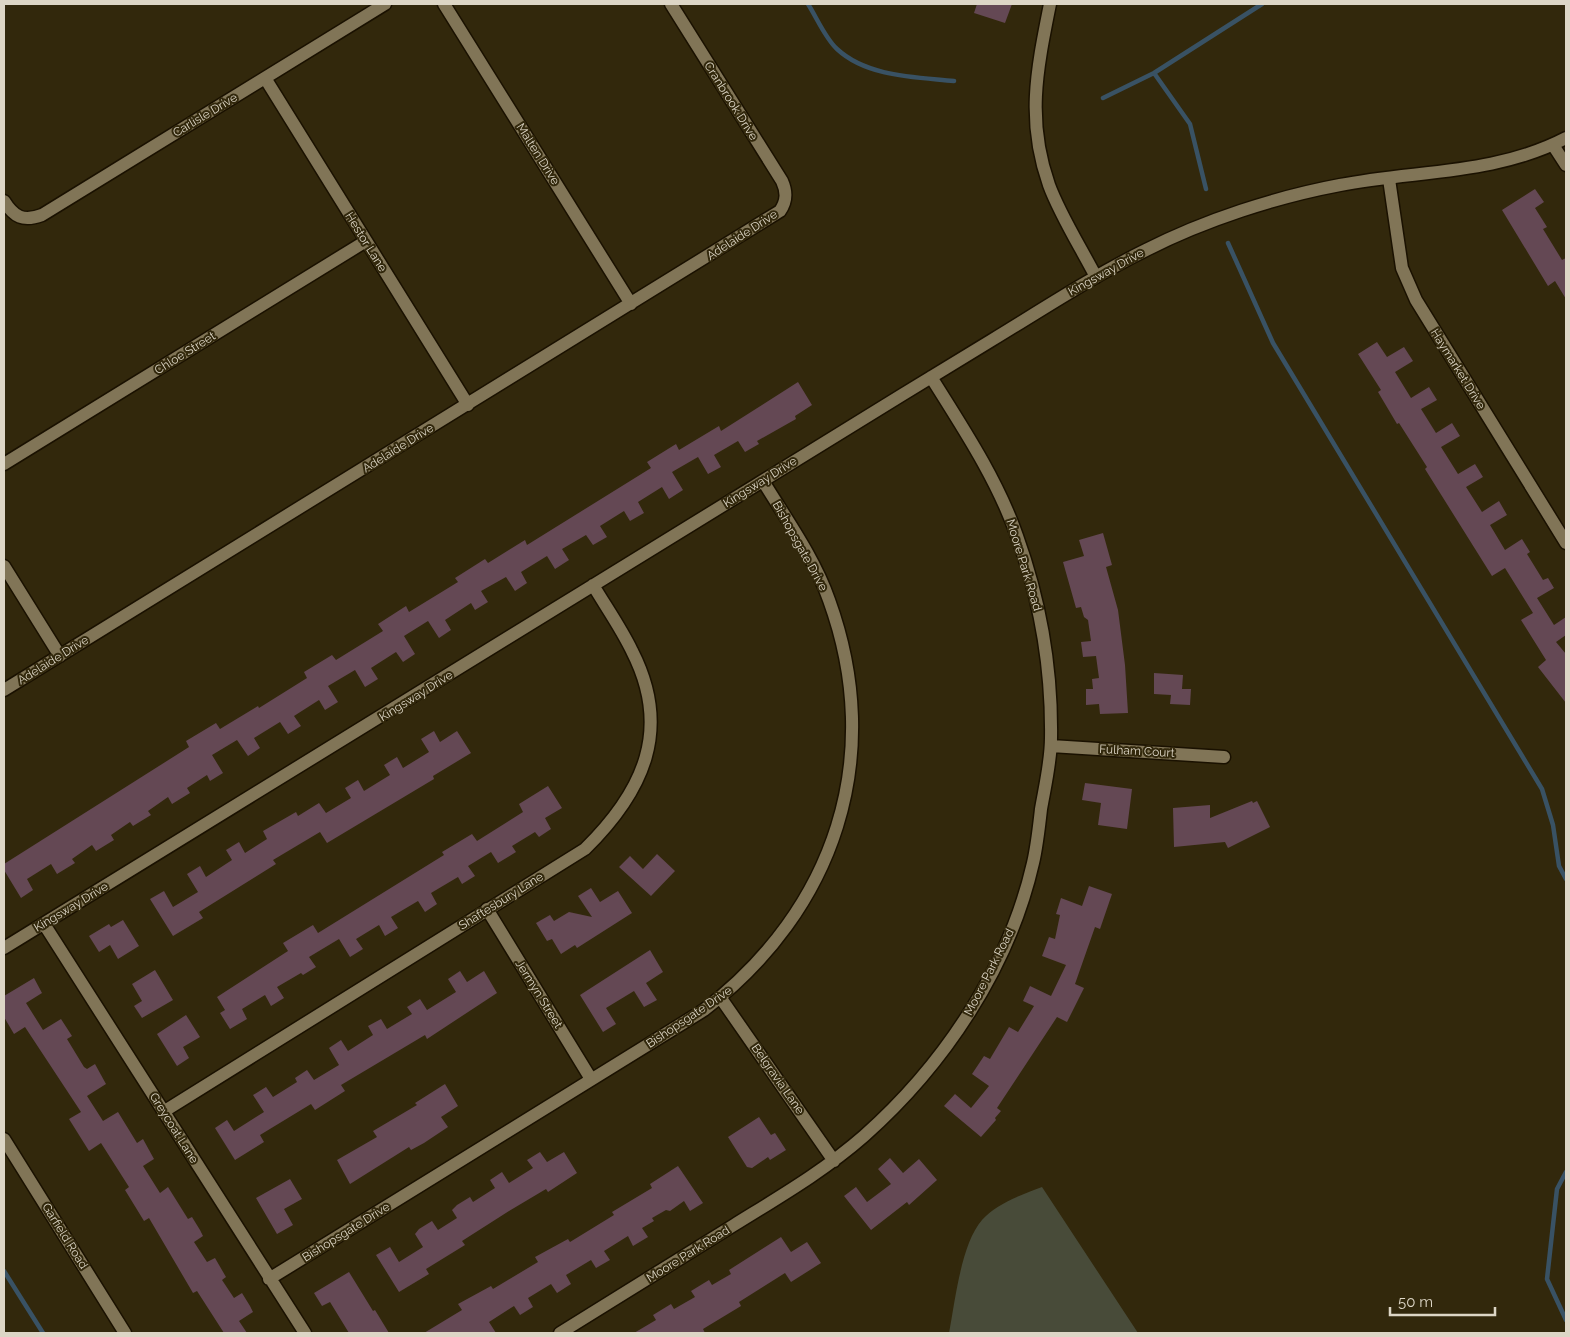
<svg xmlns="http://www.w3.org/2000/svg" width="1570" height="1337" font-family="Raleway,sans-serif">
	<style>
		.green { fill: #484b39 }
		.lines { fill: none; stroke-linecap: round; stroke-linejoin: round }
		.stream { stroke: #395264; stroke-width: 4.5 }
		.building { fill: #644854 }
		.street-casing { stroke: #1a1100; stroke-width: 15 }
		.secondary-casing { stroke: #1a1100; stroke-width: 15 }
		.street { stroke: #817557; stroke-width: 12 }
		.secondary { stroke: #817557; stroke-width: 12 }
		.labels { text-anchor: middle; stroke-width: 4; stroke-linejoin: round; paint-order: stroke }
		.street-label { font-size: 12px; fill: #ddd6c6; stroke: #32280c }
	</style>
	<rect width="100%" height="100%" fill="#32280c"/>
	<!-- green -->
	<path class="green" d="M1042 1187 1138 1333H949C955 1302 961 1244 982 1220 996 1204 1023 1194 1042 1187Z"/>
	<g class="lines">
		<!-- stream -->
		<path class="stream" d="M808 4C817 18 825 38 837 49 867 77 916 77 954 81
			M1154 73 1190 124 1206 189
			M1103 98 1154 73 1262 4
			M1228 243 1273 343 1542 789 1553 825 1559 866 1566 879
			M1566 1172 1557 1189 1547 1279 1566 1320
			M4 1271 43 1333"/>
	</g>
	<!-- building -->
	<path class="building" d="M977 4H1012L1005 23 974 13Z
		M1535 189 1544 202 1535 208 1547 227 1543 229 1562 260 1566 258V299L1555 281 1548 286 1502 210Z
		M1377 342 1387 357 1404 347 1413 361 1395 372 1411 398 1429 387 1437 400 1421 409 1436 433 1452 423 1460 436 1441 447 1458 474 1475 464 1483 477 1466 487 1482 512 1499 501 1507 515 1490 525 1505 550 1522 539 1530 552 1527 554 1543 580 1548 578 1554 588 1537 598 1554 625 1566 617V635L1556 642 1566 654V703L1538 667 1546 660 1521 620 1533 613 1505 568 1492 576 1425 469 1427 467 1399 423 1397 424 1378 392 1381 390 1358 354Z
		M798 382 812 405 795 416 796 419 757 441 759 444 745 452 738 441 714 455 721 467 708 474 698 457 672 472 683 490 669 499 662 487 638 502 644 513 630 521 624 511 600 526 607 537 593 545 586 535 562 549 569 560 555 569 547 556 521 572 527 583 515 591 506 577 481 591 488 602 475 610 471 603 445 620 451 630 439 638 428 621 404 636 415 654 403 662 396 652 371 668 378 679 365 687 355 670 328 686 338 702 325 710 319 700 294 716 301 726 288 734 280 722 254 738 260 748 248 756 237 740 212 755 223 773 210 781 207 775 187 788 190 793 172 804 168 797 148 811 151 815 133 826 130 822 111 835 114 840 96 851 92 845 72 859 75 863 57 874 51 864 27 879 33 890 21 898 4 870V864L189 747 186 741 216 723 220 729 258 706 259 708 307 678 304 672 332 655 336 660 383 631 378 624 406 606 409 612 458 582 455 578 485 559 488 563 525 540 527 545 651 468 647 462 676 444 679 450 719 426 721 431Z
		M1103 533 1112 565 1106 567 1118 610 1125 665 1128 713 1100 714 1099 704 1086 705V689H1093L1092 679 1099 678 1096 656 1083 657 1081 642 1091 641 1088 620 1084 617 1081 607 1076 608 1063 562 1084 556 1079 540Z
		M1154 673 1183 675 1182 689H1191L1190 705 1170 704 1171 695 1154 694Z
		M434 731 440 742 457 731 471 753 433 776 434 779 327 843 320 832 273 860 276 864 199 912 203 918 173 936 150 899 164 891 173 907 198 892 187 874 200 866 206 877 232 860 226 850 239 842 245 853 267 839 263 831 296 812 298 816 319 803 326 813 351 798 345 788 358 780 364 791 390 775 384 765 397 757 403 768 429 752 421 739Z
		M1085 783 1132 789 1127 829 1098 825 1101 803 1082 800Z
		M548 786 562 808 545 818 551 829 539 837 535 832 512 846 516 852 498 863 491 852 468 866 475 876 462 884 458 877 431 893 437 904 425 912 418 901 391 917 398 928 385 936 379 925 356 939 363 949 350 957 339 939 309 957 316 967 303 975 301 973 277 987 284 998 271 1006 265 995 242 1009 247 1019 230 1029 220 1013 225 1010 217 997 288 951 283 943 313 925 318 933 444 855 442 852 472 834 477 841 523 812 519 804Z
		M1252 801 1253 803 1257 801 1270 827 1228 848 1225 842 1174 847 1173 808 1210 805V818Z
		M657 854 675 871 651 896 619 867 630 856 643 869Z
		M1089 886 1112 894 1100 929 1095 927 1075 984 1084 988 1067 1022 1057 1017 997 1108 1001 1111 995 1118 996 1120 981 1137 944 1106 955 1094 971 1108 989 1086 972 1074 984 1056 990 1059 1009 1027 1018 1032 1034 1006 1023 1001 1030 986 1051 996 1066 965 1042 956 1049 937 1055 939 1060 915 1056 914 1061 898 1082 906Z
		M591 888 600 902 618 891 632 913 577 948 575 945 561 954 552 939 547 941 536 923 550 915 554 921 569 912 592 917 578 896Z
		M123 920 139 946 118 959 110 945 99 952 89 936 109 924 111 927Z
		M650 950 663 972 646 983 657 1000 644 1007 634 991 606 1008 616 1024 603 1032 580 995Z
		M155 970 173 1000 142 1018 134 1006 142 1001 132 984Z
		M460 971 467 982 484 971 497 993 427 1039 425 1035 341 1085 345 1091 315 1110 311 1104 260 1135 264 1142 235 1160 215 1128 227 1120 234 1131 264 1112 253 1095 266 1087 273 1097 297 1082 295 1078 307 1070 314 1080 339 1065 329 1048 341 1040 348 1051 373 1035 368 1026 381 1019 387 1029 412 1014 407 1007 420 999 427 1010 456 992 448 979Z
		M34 978 42 993 26 1003 43 1030 61 1019 72 1036 67 1039 84 1067 87 1069 95 1064 106 1084 87 1096 103 1121 118 1112 137 1143 143 1139 154 1159 143 1166 160 1193 168 1187 188 1219 192 1217 200 1230 203 1236 194 1242 207 1262 215 1258 226 1277 222 1280 234 1298 242 1293 250 1306 253 1312 239 1321 247 1333H224L197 1291 193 1293 149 1218 144 1221 125 1190 129 1187 101 1143 89 1151 69 1119 81 1112 25 1027 14 1034 4 1017V996Z
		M186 1015 200 1037 183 1047 189 1058 177 1066 157 1034Z
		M445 1084 458 1106 441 1117 448 1127 424 1143 411 1150 409 1147 350 1184 337 1160 377 1137 373 1131 417 1105 415 1103Z
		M759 1117 771 1135 775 1133 786 1150 770 1160 768 1157 752 1168 747 1167 728 1137Z
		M540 1152 547 1162 564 1152 577 1173 548 1192 546 1189 509 1211 462 1241 465 1245 426 1269 429 1274 399 1292 376 1255 390 1247 399 1262 423 1247 415 1234 419 1229 432 1221 438 1230 457 1218 452 1210 457 1205 470 1197 473 1202 495 1188 490 1180 502 1172 509 1183 533 1168 527 1160Z
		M890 1158 903 1173 919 1159 937 1180 909 1205 907 1202 871 1230 844 1196 856 1187 867 1202 891 1184 878 1169Z
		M678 1166 703 1203 690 1211 684 1201 670 1211 666 1210 652 1218 654 1221 642 1228 648 1237 633 1246 628 1236 604 1251 610 1260 596 1268 591 1260 566 1275 571 1284 557 1293 551 1284 528 1298 533 1307 520 1315 514 1306 489 1322 496 1333H424L462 1310 458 1304 491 1286 493 1289 538 1262 535 1257 568 1239 570 1242 614 1215 612 1212 652 1188 650 1184Z
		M290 1179 302 1199 284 1209 293 1225 277 1234 256 1198Z
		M781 1237 791 1252 807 1242 821 1263 791 1282 785 1273 739 1302 741 1306 703 1329 705 1333H634L656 1320 653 1315 671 1304 674 1309 695 1297 691 1291 709 1280 712 1285 731 1274 729 1270Z
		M349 1272 373 1311 375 1310 389 1333H349L330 1302 322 1306 314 1293Z"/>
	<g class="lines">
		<defs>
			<path id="street" d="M444 4 631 304
				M1050 4C1037 69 1026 120 1049 185 1060 215 1081 248 1096 277
				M265 78 468 405
				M1553 145 1566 165
				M1389 179 1402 268 1416 300 1566 543
				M4 201C14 217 23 222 42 215L385 4
				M4 464 366 241
				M4 566 60 656
				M4 690 780 211C787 201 787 192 782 181L671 4
				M1051 746 1224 757
				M487 909 591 1079
				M44 924 305 1333
				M4 948C255 795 505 639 756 485 835 436 913 388 992 340 1043 309 1093 276 1146 250 1205 220 1276 197 1340 185 1417 170 1495 175 1566 138
				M720 997 834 1161
				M163 1112 585 849C644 791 672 729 632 651 621 628 606 607 593 585
				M269 1279 704 1010C835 910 886 757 829 600 814 557 786 519 763 481
				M560 1333C618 1297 676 1261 734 1225 779 1197 824 1171 864 1136 944 1065 1009 968 1033 863 1037 846 1039 827 1041 809 1045 786 1051 761 1051 738 1052 670 1040 600 1017 536 997 479 963 428 931 377"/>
			<path id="secondary" d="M4 1139 125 1333"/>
		</defs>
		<!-- street casing -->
		<use href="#street" class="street-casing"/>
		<!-- secondary casing -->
		<use href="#secondary" class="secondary-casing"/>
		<!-- street -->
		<use href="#street" class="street"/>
		<!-- secondary -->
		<use href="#secondary" class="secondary"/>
	</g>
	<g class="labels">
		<!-- street labels -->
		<g class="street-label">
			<text transform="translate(731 101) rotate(58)" y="4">Cranbrook Drive</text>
			<text transform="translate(205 115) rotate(-31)" y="4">Carlisle Drive</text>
			<text transform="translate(538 154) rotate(58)" y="4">Malten Drive</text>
			<text transform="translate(742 235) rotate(-33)" y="4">Adelaide Drive</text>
			<text transform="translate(366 242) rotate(58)" y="4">Hestor Lane</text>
			<text transform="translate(1106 272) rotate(-29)" y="4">Kingsway Drive</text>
			<text transform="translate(185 353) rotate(-32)" y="4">Chloe Street</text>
			<text transform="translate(1458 369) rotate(58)" y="4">Haymarket Drive</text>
			<text transform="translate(398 448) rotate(-32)" y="4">Adelaide Drive</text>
			<text transform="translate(760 482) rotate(-32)" y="4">Kingsway Drive</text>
			<text transform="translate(800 546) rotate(61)" y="4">Bishopsgate Drive</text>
			<text transform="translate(1024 565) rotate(73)" y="4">Moore Park Road</text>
			<text transform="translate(53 660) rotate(-32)" y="4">Adelaide Drive</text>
			<text transform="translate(416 696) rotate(-32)" y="4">Kingsway Drive</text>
			<text transform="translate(1137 751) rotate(3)" y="4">Fulham Court</text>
			<text transform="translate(501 901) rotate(-32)" y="4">Shaftesbury Lane</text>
			<text transform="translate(71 907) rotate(-31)" y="4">Kingsway Drive</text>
			<text transform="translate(989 972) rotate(-63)" y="4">Moore Park Road</text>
			<text transform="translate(539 994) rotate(58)" y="4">Jermyn Street</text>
			<text transform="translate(689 1017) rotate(-34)" y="4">Bishopsgate Drive</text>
			<text transform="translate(778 1079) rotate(55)" y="4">Belgravia Lane</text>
			<text transform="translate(174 1128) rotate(58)" y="4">Greycoat Lane</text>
			<text transform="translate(346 1232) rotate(-32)" y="4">Bishopsgate Drive</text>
			<text transform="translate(65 1236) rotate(58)" y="4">Garfield Road</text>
			<text transform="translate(688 1254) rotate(-32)" y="4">Moore Park Road</text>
		</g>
	</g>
	<!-- border -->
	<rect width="1570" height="1337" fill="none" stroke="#ddd6c6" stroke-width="10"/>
	<!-- scale -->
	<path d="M1390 1307v8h105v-8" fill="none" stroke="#ddd6c6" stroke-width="2.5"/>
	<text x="1398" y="1307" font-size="15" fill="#ddd6c6" stroke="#32280c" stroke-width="4" paint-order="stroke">50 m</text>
</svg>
